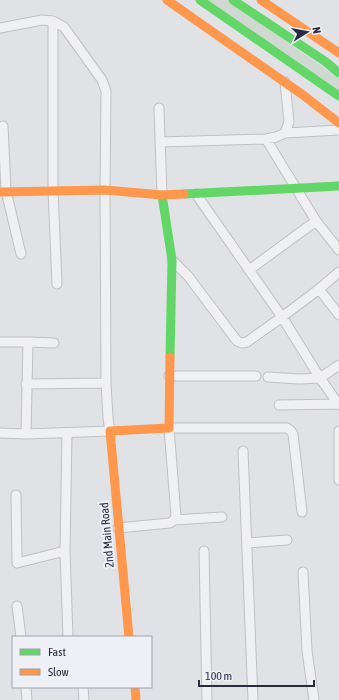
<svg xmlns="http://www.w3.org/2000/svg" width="339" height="700" font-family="'Asap Condensed',sans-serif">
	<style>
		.green { fill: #d0d9d1 }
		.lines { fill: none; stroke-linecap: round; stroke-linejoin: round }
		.street-casing { stroke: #bec0c4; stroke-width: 11 }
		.street { stroke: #f0f0f2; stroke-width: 9 }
		.fast { stroke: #63d668; stroke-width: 9 }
		.slow { stroke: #ff974d; stroke-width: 9 }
		.labels { text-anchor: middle; stroke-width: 4; stroke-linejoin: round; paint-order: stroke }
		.street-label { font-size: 12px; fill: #272d3f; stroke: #eef0f6 }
	</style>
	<rect width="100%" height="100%" fill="#e0e2e6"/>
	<!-- green -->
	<path class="green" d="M207 0H226L339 78V90Z"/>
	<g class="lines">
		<defs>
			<path id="street" d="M53 21V190L57 284
				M0 28 42 20 53 21 64 27 102 80 106 91 105 190 106 383 108 418 110 431 26 434 0 433
				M159 108 162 195
				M3 126 6 191 21 254
				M285 133 339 130
				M266 139 316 221 339 250
				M160 142 266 139 276 137 285 133 289 122 285 82
				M172 260 188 276 237 341 242 343 247 342 282 317 196 194
				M249 270 316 221
				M339 272 319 289 339 315
				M319 289 282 317 320 378 339 405
				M0 342H28
				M169 376H256
				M268 377 299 379 320 378 339 365
				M26 384 106 383
				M279 405 338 404
				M339 431V480
				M67 433 65 551 68 637
				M26 434 28 342 54 343
				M243 451 253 700
				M16 495 17 563 65 551
				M174 520 222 517
				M118 528 170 523 174 520 176 516 169 428H287L290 430 293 434 302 512
				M247 543 287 540
				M204 551 207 700
				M303 572 307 651 314 700
				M17 606 21 637
				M26 687 27 700
				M83 687 84 700"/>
		</defs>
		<!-- street casing -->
		<use href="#street" class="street-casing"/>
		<!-- street -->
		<use href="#street" class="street"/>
		<!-- fast -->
		<path class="fast" d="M200 0 339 96
			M233 0 326 62 339 73
			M184 194 339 186
			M162 195 172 260 170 357"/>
		<!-- slow -->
		<path class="slow" d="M167 0 303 95 339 123
			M261 0 339 53
			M0 192 105 190 162 195 184 194
			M129 637 110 431 169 428 170 357
			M135 687 136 700"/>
	</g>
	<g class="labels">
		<!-- street labels -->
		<g class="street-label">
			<text transform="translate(107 535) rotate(-95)" y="4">2nd Main Road</text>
		</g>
	</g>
	<!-- legend -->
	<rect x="12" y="636" width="140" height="52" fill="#eef0f6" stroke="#9ea2ad"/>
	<rect x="20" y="649" width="20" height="6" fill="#63d668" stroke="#9ea2ad"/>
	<text x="48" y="656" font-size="12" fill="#272d3f">Fast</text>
	<rect x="20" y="669" width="20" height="6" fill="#ff974d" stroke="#9ea2ad"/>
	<text x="48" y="676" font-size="12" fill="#272d3f">Slow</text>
	<!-- north arrow -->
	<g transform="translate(307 32) rotate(79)" stroke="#eef0f6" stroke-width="3" paint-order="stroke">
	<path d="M0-3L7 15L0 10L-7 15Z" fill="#272d3f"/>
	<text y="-6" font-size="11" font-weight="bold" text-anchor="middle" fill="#272d3f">N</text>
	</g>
	<!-- scale -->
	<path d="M199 680v6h115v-6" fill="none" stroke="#272d3f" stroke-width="2"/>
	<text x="205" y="680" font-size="12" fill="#272d3f" stroke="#eef0f6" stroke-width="3" paint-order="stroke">100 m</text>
</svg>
